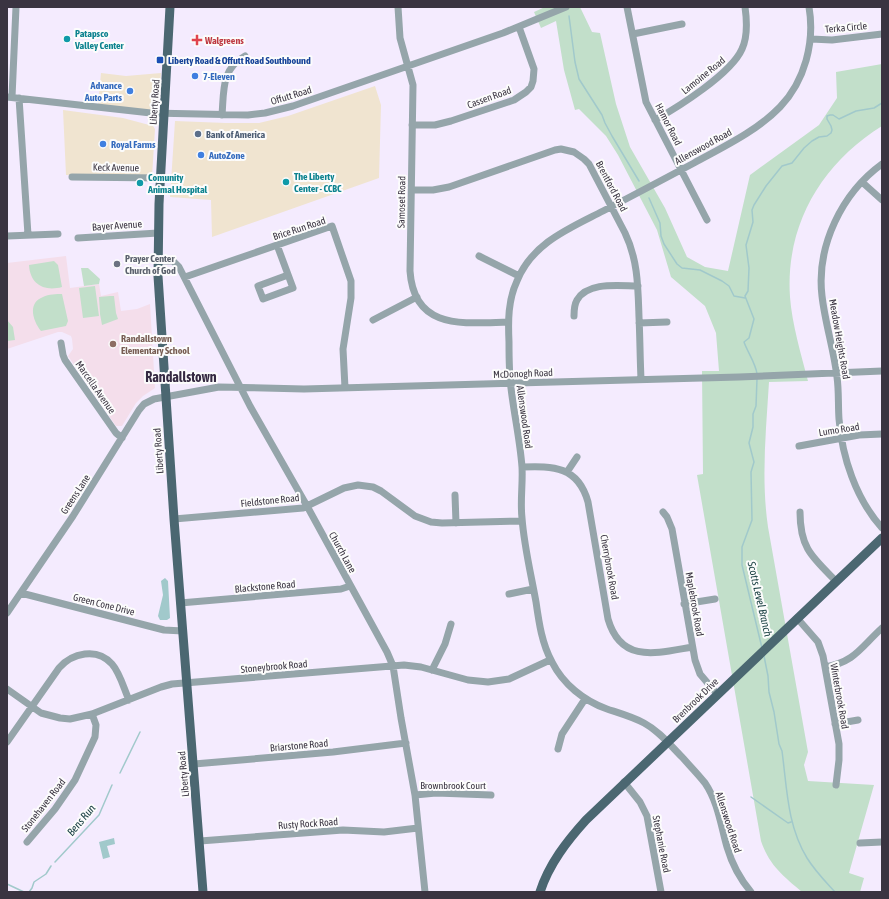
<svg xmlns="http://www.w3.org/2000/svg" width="889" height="899" font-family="'Asap Condensed',sans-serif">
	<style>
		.commercial { fill: #f0e4d0 }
		.education { fill: #f4deeb }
		.green { fill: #c2dfca }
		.water { fill: #a1c9cb }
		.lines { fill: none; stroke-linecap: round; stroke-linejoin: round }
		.stream { stroke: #a1c9cb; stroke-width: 1.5 }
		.minor { stroke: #95a5aa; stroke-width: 7 }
		.major { stroke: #4b6771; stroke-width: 9 }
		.culture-dot { fill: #0f9aa8; stroke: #fcfcfc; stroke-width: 1.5 }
		.health-dot { fill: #e0444e; stroke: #fcfcfc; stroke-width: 1.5 }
		.transit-dot { fill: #1a4fb4; stroke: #fcfcfc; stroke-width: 1.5 }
		.shop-dot { fill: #3f7fe0; stroke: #fcfcfc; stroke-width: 1.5 }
		.service-dot { fill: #5c6f8a; stroke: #fcfcfc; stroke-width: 1.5 }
		.worship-dot { fill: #6b7280; stroke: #fcfcfc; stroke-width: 1.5 }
		.education-dot { fill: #8d6e63; stroke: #fcfcfc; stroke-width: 1.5 }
		.labels { text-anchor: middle; stroke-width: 4; stroke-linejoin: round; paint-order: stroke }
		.street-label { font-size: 10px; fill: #3a3441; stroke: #fcfcfc }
		.culture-label { font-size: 10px; font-weight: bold; fill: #0d838f; stroke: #fcfcfc; text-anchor: start }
		.health-label { font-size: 10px; font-weight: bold; fill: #be3a42; stroke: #fcfcfc; text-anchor: start }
		.transit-label { font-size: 10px; font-weight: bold; fill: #164399; stroke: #fcfcfc; text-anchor: start }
		.shop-label { font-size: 10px; font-weight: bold; fill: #366cbe; stroke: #fcfcfc; text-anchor: start }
		.service-label { font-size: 10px; font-weight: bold; fill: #4e5e75; stroke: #fcfcfc; text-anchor: start }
		.worship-label { font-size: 10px; font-weight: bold; fill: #5b616d; stroke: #fcfcfc; text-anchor: start }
		.education-label { font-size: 10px; font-weight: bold; fill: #785e54; stroke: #fcfcfc; text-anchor: start }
		.water-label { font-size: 11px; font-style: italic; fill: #133b3d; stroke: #fcfcfc }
		.district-label { font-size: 14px; font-weight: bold; fill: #352942; stroke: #fcfcfc }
	</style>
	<rect width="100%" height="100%" fill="#f4ebfe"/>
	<!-- commercial -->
	<path class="commercial" d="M101 73 126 76 161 73 158 105 154 110 98 105Z
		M375 86 381 105 379 178 212 237 211 200 170 197 175 121 226 123H259L288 116Z
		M63 110 123 118 153 126 155 129 152 177 66 175Z"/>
	<!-- education -->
	<path class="education" d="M66 256 70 288 99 284 101 296 118 292 121 311 137 309 150 304 155 388 143 396 136 403 122 426H116L68 356 73 349 72 339 71 336 62 332H58L7 349V263Z"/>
	<!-- green -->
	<path class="green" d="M545 7H580L592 32 600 33 616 104 630 147 665 208 687 257 705 267 728 271 750 175 819 125 837 98 836 72 882 64V126C822 163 785 225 790 297 792 324 801 354 808 381L769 382C766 431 761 479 768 527L808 752 804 765 808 781 874 785 849 873 864 878 860 892H802C783 876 769 865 761 841L697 475 703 474 702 371H719L716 333 705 306 671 277 657 230 618 155 606 136 579 109 575 110 564 70 556 21 541 28 534 12Z
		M54 261 58 265 62 287C44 292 30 284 29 265Z
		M81 268H88L100 279 99 284 84 286Z
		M95 286 99 316 83 318 79 288Z
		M62 294 68 321 66 326 41 331C33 321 27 303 43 297 49 294 56 294 62 294Z
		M110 296H114L116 313 118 319 102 325 100 314 99 297Z
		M7 320 13 327 15 340 7 341Z"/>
	<!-- water -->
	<path class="water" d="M165 578 168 581 170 618 167 620H160L158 616 163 595 161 581Z
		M114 838 115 844 107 846 110 857 103 859 99 842Z"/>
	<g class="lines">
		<!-- stream -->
		<path class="stream" d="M569 16 575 62 579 79 602 115 605 123 612 136 639 181
			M649 198 660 223 661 236 664 244 677 264 682 268 700 270 722 281 729 286 734 296 745 298
			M757 374C756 364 747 351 744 342L749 338 754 319 745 296 748 291 749 268 746 245 753 222 752 210 754 205 766 186 782 166 792 163 804 148 812 141 819 137 827 136 831 133 832 130 831 126 827 119V116L830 115H833L839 119 856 111 874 108 882 103
			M757 379 756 406 753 414V427L749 443 754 462 751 472 752 520 742 547V565L762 648
			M764 656 768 676 769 692 774 712 779 744 782 751C787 788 787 825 807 858 815 871 825 881 835 892
			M120 773 140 732
			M751 797 788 823 791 822
			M55 862 99 815 112 785
			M7 884 24 892
			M29 892 32 888 34 882 46 874 51 866"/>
		<!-- minor -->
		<path class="minor" d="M398 7 400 38 413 85 410 271C414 331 465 323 508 322
			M627 7 646 102 707 220
			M633 34 682 24
			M811 39 832 40 882 34
			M7 97 151 113 248 115 265 113 293 106 503 33 566 7
			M12 97 16 7
			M19 98 28 235
			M222 115C224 91 221 69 245 56
			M655 120C678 107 731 74 742 49 748 36 747 21 745 7
			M412 125H435L451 121 514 100 526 92 531 87 533 81 534 69 519 27
			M882 164C842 193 816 246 822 296 825 323 834 350 837 377 839 391 838 405 839 419 842 457 856 499 882 528
			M72 177 160 178
			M862 182 882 200
			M412 190H433L449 187 555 150 561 149 574 152 584 159 589 164 625 233C638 260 638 287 639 317 640 338 640 358 641 379
			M7 236 58 234
			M78 238 158 233
			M277 245 293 288 263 299 258 286 288 275
			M479 256 519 276
			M158 261H173L179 267 250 406 307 506 387 652 393 666 401 718 415 795 425 892
			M185 277 332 226 351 281V298L343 349 345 388
			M574 316C574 311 574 305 577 300 588 281 620 286 638 286
			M373 320 417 297
			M639 323 667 322
			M61 343 63 355 65 360 116 433 122 438
			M799 446 859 435 882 434
			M522 467C553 466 578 466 588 502L608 619C621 664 657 653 692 647
			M567 472 577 457
			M455 495 456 523
			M663 512 667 517 672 529 695 660 700 674 717 694
			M800 512C800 548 812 557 836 581
			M174 519 303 508 344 488 358 485 373 487 381 491 415 516 431 522 442 523 522 521
			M21 593 164 630 183 631
			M509 594 533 589
			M180 603 341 589 350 586
			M684 604 715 599
			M7 613 73 516 139 410 144 404 154 399 219 387 304 389 739 377 882 371
			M797 618 818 642 823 656 839 744V760L836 785
			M825 667C855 662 861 647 882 628
			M432 670 445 644 451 624
			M7 689 41 713 60 718 70 719 92 714 161 687 172 684 404 665 421 667 468 680 488 682 509 679 550 660
			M835 724 858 720
			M7 742 59 668C72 653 97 647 112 664 120 673 124 689 129 700
			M558 749 562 734 585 699
			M194 764 333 752 406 743
			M624 782 640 802 647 816 661 892
			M415 795 436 793 491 795
			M200 841 343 830 384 832 418 828
			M27 842 55 809 75 780 95 737 96 725 92 714
			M860 843 882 842
			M751 892C740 879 732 864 727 847 721 826 718 802 705 783 698 774 690 766 682 757 670 745 659 731 644 723 633 717 619 713 607 709 584 701 563 684 552 662 542 644 539 623 536 602 531 574 524 546 522 518 520 501 523 484 522 467 520 440 514 414 511 388 509 373 509 357 509 342 508 321 508 300 517 281 532 243 570 228 603 211 634 195 664 179 694 163 723 147 757 131 780 107 805 81 815 42 809 7"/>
		<!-- major -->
		<path class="major" d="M170 7 159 204 158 276 174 519 203 892
			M540 892C549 864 567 841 586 820L882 538"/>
	</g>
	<!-- markers -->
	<g class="culture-dot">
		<circle cx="67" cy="39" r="4"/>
		<circle cx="286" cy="182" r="4"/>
		<circle cx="140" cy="183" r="4"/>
	</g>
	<path class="health-dot" d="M195 34h4v4h4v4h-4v4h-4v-4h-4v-4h4z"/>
	<rect class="transit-dot" x="156" y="56" width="8" height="8" rx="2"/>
	<g class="shop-dot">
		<circle cx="195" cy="76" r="4"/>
		<circle cx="130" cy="91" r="4"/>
		<circle cx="103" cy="144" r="4"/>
		<circle cx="201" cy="155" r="4"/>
	</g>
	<circle class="service-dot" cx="198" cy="134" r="4"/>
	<circle class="worship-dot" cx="117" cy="264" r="4"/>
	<circle class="education-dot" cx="113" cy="344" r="4"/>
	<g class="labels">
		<!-- street labels -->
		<g class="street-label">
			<text transform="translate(846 27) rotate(-5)" y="4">Terka Circle</text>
			<text transform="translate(703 75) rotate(-39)" y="4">Lamoine Road</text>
			<text transform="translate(291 95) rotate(-17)" y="4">Offutt Road</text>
			<text transform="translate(489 97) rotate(-20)" y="4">Cassen Road</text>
			<text transform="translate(154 102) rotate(-86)" y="4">Liberty Road</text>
			<text transform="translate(669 124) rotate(63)" y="4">Hamor Road</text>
			<text transform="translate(703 146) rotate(-29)" y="4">Allenswood Road</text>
			<text transform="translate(116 167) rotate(1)" y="4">Keck Avenue</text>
			<text transform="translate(612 186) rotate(62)" y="4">Brentford Road</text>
			<text transform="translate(401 202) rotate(-89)" y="4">Samoset Road</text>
			<text transform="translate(117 225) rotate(-4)" y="4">Bayer Avenue</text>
			<text transform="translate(299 228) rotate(-18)" y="4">Brice Run Road</text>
			<text transform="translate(840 339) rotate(80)" y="4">Meadow Heights Road</text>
			<text transform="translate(523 373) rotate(-2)" y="4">McDonogh Road</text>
			<text transform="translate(96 387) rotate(55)" y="4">Marcella Avenue</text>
			<text transform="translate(525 417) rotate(82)" y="4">Allenswood Road</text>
			<text transform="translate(839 429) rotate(-9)" y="4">Lumo Road</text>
			<text transform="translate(158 451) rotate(-94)" y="4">Liberty Road</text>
			<text transform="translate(75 494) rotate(-57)" y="4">Greens Lane</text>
			<text transform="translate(270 500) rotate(-6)" y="4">Fieldstone Road</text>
			<text transform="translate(343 552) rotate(61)" y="4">Church Lane</text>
			<text transform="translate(610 567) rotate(80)" y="4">Cherrybrook Road</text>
			<text transform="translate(265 586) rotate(-5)" y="4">Blackstone Road</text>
			<text transform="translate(104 604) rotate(14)" y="4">Green Cone Drive</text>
			<text transform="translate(695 604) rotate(80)" y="4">Maplebrook Road</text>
			<text transform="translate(274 666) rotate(-5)" y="4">Stoneybrook Road</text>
			<text transform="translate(840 696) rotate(80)" y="4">Winterbrook Road</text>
			<text transform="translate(695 700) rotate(-44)" y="4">Brenbrook Drive</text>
			<text transform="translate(299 745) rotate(-5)" y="4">Briarstone Road</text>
			<text transform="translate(183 774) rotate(-95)" y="4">Liberty Road</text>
			<text x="453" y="789">Brownbrook Court</text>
			<text transform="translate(43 805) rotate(-52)" y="4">Stonehaven Road</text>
			<text transform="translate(729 822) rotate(72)" y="4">Allenswood Road</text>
			<text transform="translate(308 823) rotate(-4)" y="4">Rusty Rock Road</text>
			<text transform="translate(662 844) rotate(79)" y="4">Stephanie Road</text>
		</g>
		<!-- culture labels -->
		<g class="culture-label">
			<text x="75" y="37">Patapsco<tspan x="75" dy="12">Valley Center</tspan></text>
			<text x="294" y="180">The Liberty<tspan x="294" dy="12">Center - CCBC</tspan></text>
			<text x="148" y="181">Comunity<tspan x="148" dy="12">Animal Hospital</tspan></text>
		</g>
		<!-- health labels -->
		<g class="health-label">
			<text x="205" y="44">Walgreens</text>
		</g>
		<!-- transit labels -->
		<g class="transit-label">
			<text x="168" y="64">Liberty Road &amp; Offutt Road Southbound</text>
		</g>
		<!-- shop labels -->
		<g class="shop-label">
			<text x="203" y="80">7-Eleven</text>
			<text x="122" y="89" text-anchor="end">Advance<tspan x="122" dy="12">Auto Parts</tspan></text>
			<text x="111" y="148">Royal Farms</text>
			<text x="209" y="159">AutoZone</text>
		</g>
		<!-- service labels -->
		<g class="service-label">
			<text x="206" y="138">Bank of America</text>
		</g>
		<!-- worship labels -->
		<g class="worship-label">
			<text x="125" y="262">Prayer Center<tspan x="125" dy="12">Church of God</tspan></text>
		</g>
		<!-- education labels -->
		<g class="education-label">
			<text x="121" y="342">Randallstown<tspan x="121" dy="12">Elementary School</tspan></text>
		</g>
		<!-- water labels -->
		<g class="water-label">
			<text transform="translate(760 599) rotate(77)" y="4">Scotts Level Branch</text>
			<text transform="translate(81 820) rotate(-50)" y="4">Bens Run</text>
		</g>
		<!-- district labels -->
		<g class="district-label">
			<text x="181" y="382">Randallstown</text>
		</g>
	</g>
	<!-- border -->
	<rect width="889" height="899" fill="none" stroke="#3a3441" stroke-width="16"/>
</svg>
